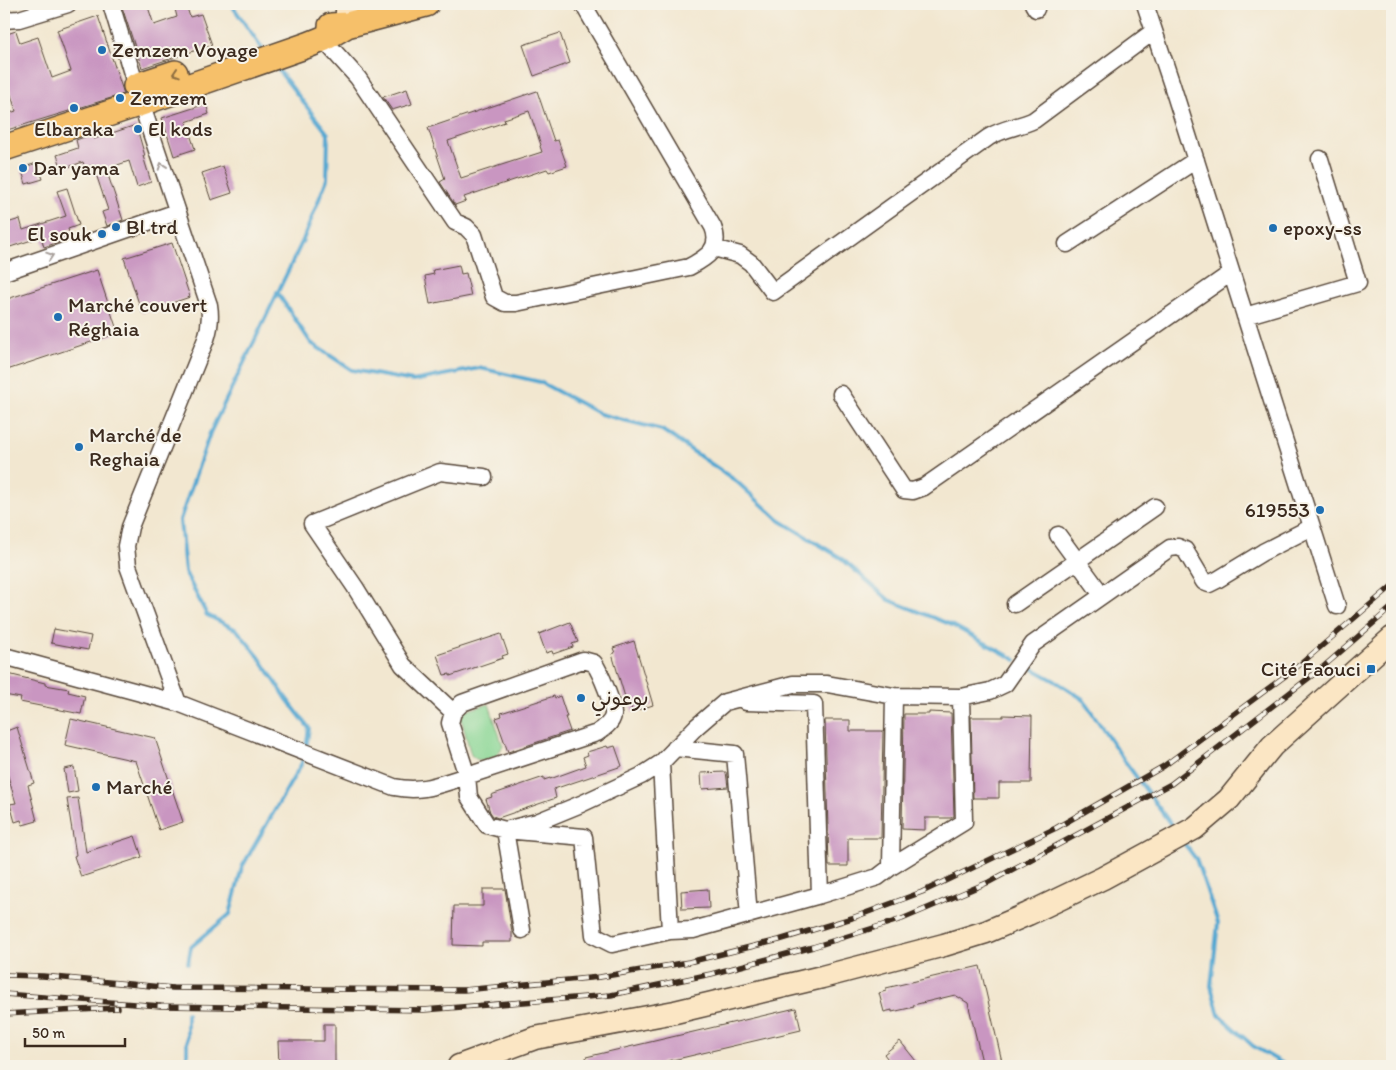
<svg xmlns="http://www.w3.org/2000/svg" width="1396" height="1070" font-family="Itim,'Playpen Sans Arabic',sans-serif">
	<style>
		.green { fill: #87d593; stroke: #618058 }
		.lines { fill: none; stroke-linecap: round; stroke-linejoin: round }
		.stream { stroke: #56a8d1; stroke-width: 4 }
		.building { fill: #c996c1; fill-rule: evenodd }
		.street-casing { stroke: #564639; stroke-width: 19 }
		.secondary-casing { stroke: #564639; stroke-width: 25 }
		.primary-casing { stroke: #564639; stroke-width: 28 }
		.street { stroke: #fff; stroke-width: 16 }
		.secondary { stroke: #fbe6c4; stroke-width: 22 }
		.primary { stroke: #f6c06b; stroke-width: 25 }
		.rail-casing { stroke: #3b2a1e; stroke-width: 5.5 }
		.rail { stroke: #f7f3e8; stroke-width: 4; stroke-dasharray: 11; stroke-linecap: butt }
		.oneway { stroke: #8f6e41 }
		.oneway2 { stroke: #a79f9a }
		.poi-dot { fill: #1f6fb2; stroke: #f7f3e8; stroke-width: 2 }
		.labels { text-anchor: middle; stroke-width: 4; stroke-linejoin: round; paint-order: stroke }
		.poi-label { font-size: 21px; fill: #3b2a1e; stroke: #f7f3e8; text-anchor: start }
	</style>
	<rect width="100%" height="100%" fill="#f7f3e8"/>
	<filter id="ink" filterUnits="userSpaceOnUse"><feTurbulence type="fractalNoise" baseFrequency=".02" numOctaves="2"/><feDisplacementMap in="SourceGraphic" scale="10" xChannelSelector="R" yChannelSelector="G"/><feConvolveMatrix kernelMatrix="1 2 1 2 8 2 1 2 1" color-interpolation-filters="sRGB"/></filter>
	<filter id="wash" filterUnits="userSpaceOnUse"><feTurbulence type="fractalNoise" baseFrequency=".0096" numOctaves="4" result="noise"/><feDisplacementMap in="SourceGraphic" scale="20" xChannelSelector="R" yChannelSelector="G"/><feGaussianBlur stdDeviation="1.12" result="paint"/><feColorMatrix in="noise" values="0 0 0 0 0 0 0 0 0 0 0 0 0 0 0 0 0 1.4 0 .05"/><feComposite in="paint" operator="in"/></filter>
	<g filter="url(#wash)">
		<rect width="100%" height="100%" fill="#f2e7d0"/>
		<!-- green -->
		<path class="green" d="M489 704 503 746 496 756 484 761 476 759 471 755 461 718 465 711Z"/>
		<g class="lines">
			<!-- stream -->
			<path class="stream" d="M231 4 264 51
				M276 67 328 134 327 179 303 240 210 433 180 520 185 572 207 615 237 630 259 657 286 698 309 728 306 748
				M277 292 311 343 352 370 413 381 480 368 540 382 600 414 662 430 736 481 779 520 841 558 889 600 952 625 1016 660
				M1024 664 1055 681 1083 699 1124 760 1175 830
				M1183 842 1196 859 1218 923 1211 986 1219 1015 1253 1046 1287 1066
				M188 963 191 947 230 914 242 867 302 763 303 757
				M187 1066V1013"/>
		</g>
		<g id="blocks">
			<!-- building -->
			<path class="building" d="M121 4H147L154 25 177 17 175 9 186 5 190 17 201 14 212 45 142 68Z
				M98 16 124 94 4 131V115L16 111 4 73V35L16 31 20 43 38 37 52 78 71 71 57 30Z
				M560 33 570 63 534 76 523 45Z
				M407 89 412 104 392 110 383 97Z
				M537 91 554 141 558 140 567 166 549 172 547 169 502 184 464 197 466 201 455 205 440 182 445 179 428 128ZM529 111 541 145 540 146 542 152 461 178 448 141 505 122 504 119Z
				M206 104 209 114 186 122 195 149 174 156 162 118Z
				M136 125 145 156H143L151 182 137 187 129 161 106 169 123 220 107 226 102 212 108 210 93 165 85 168 83 162 62 169 57 155 78 148 76 140 93 134 94 139Z
				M37 163 43 179 26 184 21 168Z
				M223 166 232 193 211 200 202 173Z
				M67 188 79 225 68 229 71 238 44 247 41 237 4 249V224L20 219 23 230 66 216 57 191Z
				M172 243 190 297 142 313 124 258Z
				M459 265 461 274 466 273 471 296 430 304 425 276 434 274 433 270Z
				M97 270 118 333 4 371V300Z
				M570 622 578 642 572 644 573 647 553 654 552 651 546 653 539 634Z
				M54 629 91 636 88 650 51 643Z
				M501 634 508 654 502 656 503 658 450 676V674L444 675 437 655Z
				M634 641 653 705 632 712 631 706 628 707 612 654 615 653 613 648Z
				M4 673 45 683V685L69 689 68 692 85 696 81 714 20 702 21 698 4 695 6 685H4Z
				M554 696 555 698 560 696 567 717H565L570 731 508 752 496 718 502 716 501 713Z
				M929 712 951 713 954 816 951 818H925V830L902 829 904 714H929Z
				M1003 715 1032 716 1031 783H999V798H973L971 717H1003Z
				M71 719 155 738 183 822 159 830 136 761 65 745Z
				M825 720H850V731H883L881 838H848V866H829Z
				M17 727 34 783 28 785 37 821 23 825 21 820 15 822 10 804 16 803 4 763V732Z
				M607 746 608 748 615 746 622 766 554 789 556 798 498 818 493 816 490 812 486 799 492 797 491 795 544 777V780L550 778V779L586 766 583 757 588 755 587 752Z
				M74 767 78 791 68 793 64 769Z
				M726 772 728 787 702 789 701 773Z
				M78 798 86 852 135 836 142 857 81 877 74 856 76 855 67 799Z
				M483 889H505L512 932V942H482V946L453 945 454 906H483Z
				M708 889 709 908 682 909 681 891Z
				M980 966 1003 1066H983L968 1003 955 995 913 1005 914 1007 892 1012V1010L884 1012 879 993 886 991V988Z
				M796 1008 801 1030 647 1066H588L586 1057Z
				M324 1024H335V1066H279L278 1041H324Z
				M900 1041 920 1066H893L884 1054Z"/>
		</g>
	</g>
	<g filter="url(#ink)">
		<use href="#blocks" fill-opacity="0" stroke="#564639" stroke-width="1"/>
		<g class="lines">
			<defs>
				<path id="street" d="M111 4 141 103 209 305C211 317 210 327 206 339L130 527 126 546 128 566 178 703
					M1033 4 1036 9
					M1145 4 1172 85 1337 606
					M4 20 19 19 68 4
					M323 39 358 78 455 222 466 227 474 235 494 297 505 303H516L689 267C706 258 722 249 713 227L583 4
					M1067 244 1196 160
					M714 248 740 255 751 263 773 292 989 137C1004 128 1019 127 1034 120L1154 31
					M4 272 177 212
					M1245 316 1358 283 1320 159
					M841 394 904 490 913 491 924 487 1231 273
					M1058 535 1102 595
					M1015 604 1155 507
					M4 656 178 703 394 787C423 793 439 784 467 776L469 797 487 825 505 830 537 822 581 804 641 776 661 763 696 727 725 702 793 684H827L894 696 961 697 990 691 1005 684 1033 644 1170 548 1178 547 1185 550 1204 582 1209 584 1217 580 1263 552 1312 527
					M583 660 594 663C600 672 614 704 613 715 612 723 603 729 597 733L467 776 450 723 453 712 462 703Z
					M746 702 814 704 820 895
					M453 712 403 665 355 587 312 524 440 472 484 477
					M675 748 735 754 749 915
					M661 763 670 931
					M891 867 894 696
					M522 930 505 830 584 837 594 935 612 944 670 931 693 930 820 895 878 877 891 867 964 822 961 697"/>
				<path id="secondary" d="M347 25V10L349 4
					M459 1066 535 1038 675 1012 822 977 944 945 986 932 1028 914 1103 878 1195 828 1229 799 1272 746 1392 638"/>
				<path id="primary" d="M331 26 347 25 426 4
					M136 86 175 73
					M4 148 141 103 308 45 323 39 347 25"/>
			</defs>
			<!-- street casing -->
			<use href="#street" class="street-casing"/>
			<!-- secondary casing -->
			<use href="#secondary" class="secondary-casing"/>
			<!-- primary casing -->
			<use href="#primary" class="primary-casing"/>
			<!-- street -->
			<use href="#street" class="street"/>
			<!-- secondary -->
			<use href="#secondary" class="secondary"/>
			<!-- primary -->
			<use href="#primary" class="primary"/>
			<defs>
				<path id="rail" d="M4 975 43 976 173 988 464 990 600 977 689 962 779 940 852 918 922 892 1056 828 1164 766 1297 667 1392 586
					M4 994 161 1006 424 1010 611 995 711 974 813 947 902 919 989 882 1171 784 1323 667 1392 607
					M4 1014 118 1008"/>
			</defs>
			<!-- rail casing -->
			<use href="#rail" class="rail-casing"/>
			<!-- rail -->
			<use href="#rail" class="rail"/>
		</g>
		<!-- one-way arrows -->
		<defs><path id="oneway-chevron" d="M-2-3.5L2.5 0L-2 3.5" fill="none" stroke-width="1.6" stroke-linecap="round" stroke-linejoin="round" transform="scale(1.25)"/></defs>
		<use class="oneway" href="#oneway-chevron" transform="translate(176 73) rotate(162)"/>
		<g class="oneway2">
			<use href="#oneway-chevron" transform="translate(162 166) rotate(-109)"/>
			<use href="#oneway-chevron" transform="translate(50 256) rotate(-19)"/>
		</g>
	</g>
	<!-- markers -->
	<g class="poi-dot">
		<circle cx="102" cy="50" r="5"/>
		<circle cx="120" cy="98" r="5"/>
		<circle cx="74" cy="108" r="5"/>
		<circle cx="138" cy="129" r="5"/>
		<circle cx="23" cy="168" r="5"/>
		<circle cx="116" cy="227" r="5"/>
		<circle cx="1273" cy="228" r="5"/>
		<circle cx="102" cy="234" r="5"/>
		<circle cx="58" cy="317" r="5"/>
		<circle cx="79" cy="447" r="5"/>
		<circle cx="1320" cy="510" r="5"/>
		<rect x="1366" y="664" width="10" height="10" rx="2.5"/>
		<circle cx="581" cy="698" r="5"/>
		<circle cx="96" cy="787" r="5"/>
	</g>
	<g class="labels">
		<!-- poi labels -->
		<g class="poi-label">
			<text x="112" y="57">Zemzem Voyage</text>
			<text x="130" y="105">Zemzem</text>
			<text x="74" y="136" text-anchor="middle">Elbaraka</text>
			<text x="148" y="136">El kods</text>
			<text x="33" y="175">Dar yama</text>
			<text x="126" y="234">Bl trd</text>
			<text x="1283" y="235">epoxy-ss</text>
			<text x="92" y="241" text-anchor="end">El souk</text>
			<text x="68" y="312">Marché couvert<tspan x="68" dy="24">Réghaia</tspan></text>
			<text x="89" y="442">Marché de<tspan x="89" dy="24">Reghaia</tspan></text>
			<text x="1310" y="517" text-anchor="end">619553</text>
			<text x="1361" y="676" text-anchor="end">Cité Faouci</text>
			<text x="591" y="705">بوعوني</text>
			<text x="106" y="794">Marché</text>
		</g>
	</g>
	<!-- margin -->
	<rect width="1396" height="1070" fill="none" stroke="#f7f3e8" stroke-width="20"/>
	<!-- scale -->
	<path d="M25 1038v8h100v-8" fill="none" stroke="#3b2a1e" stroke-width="2.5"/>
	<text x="32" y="1038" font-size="15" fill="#3b2a1e" stroke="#f7f3e8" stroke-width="4" paint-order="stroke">50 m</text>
</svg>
